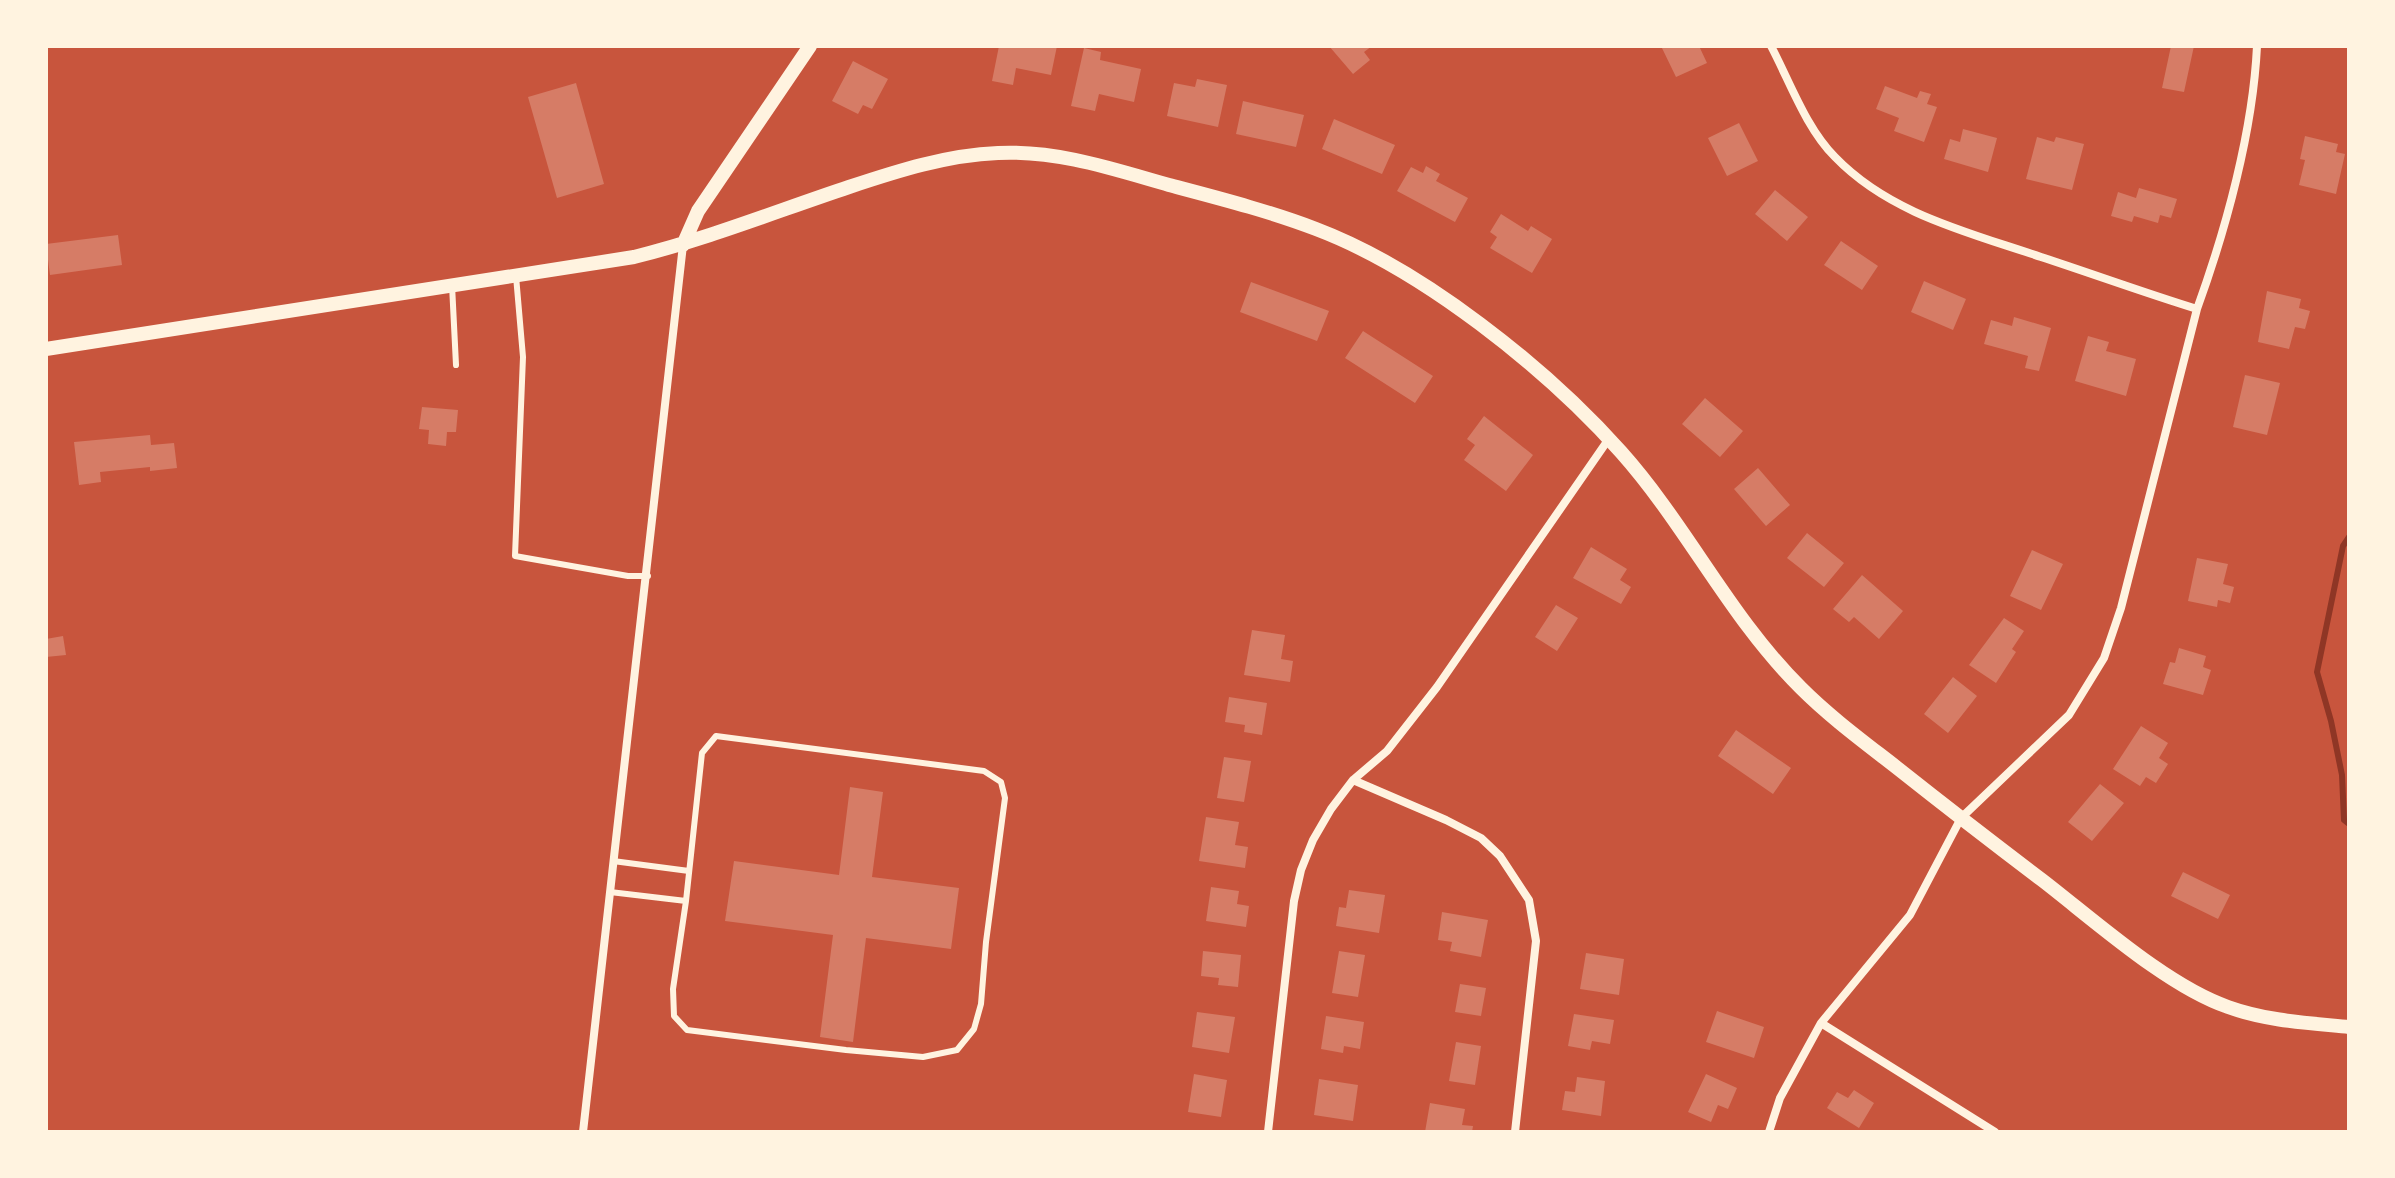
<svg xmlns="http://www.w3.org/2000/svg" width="2395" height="1178" font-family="'Alegreya Sans',sans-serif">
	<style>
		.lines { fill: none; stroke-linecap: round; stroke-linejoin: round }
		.stream { stroke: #8f3625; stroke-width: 6 }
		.building { fill: #d67c66 }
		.service { stroke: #fff3e0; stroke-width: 6 }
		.minor { stroke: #fff3e0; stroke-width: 8 }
		.tertiary { stroke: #fff3e0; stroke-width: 14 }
	</style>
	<rect width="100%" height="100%" fill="#c8553d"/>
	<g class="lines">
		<!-- stream -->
		<path class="stream" d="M2349 537 2343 546 2317 672 2331 721 2342 775 2344 820 2349 824"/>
	</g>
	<!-- building -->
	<path class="building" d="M999 46H1057L1051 75 1016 68 1013 85 992 81Z
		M1329 46H1372L1364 52 1370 60 1353 74Z
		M1661 46H1699L1707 63 1676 77Z
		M2171 46H2194L2184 92 2162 88Z
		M1084 48 1101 52 1100 60 1141 69 1134 102 1099 94 1095 111 1071 106Z
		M853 61 888 79 872 109 863 105 858 114 832 101Z
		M1197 79 1227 85 1218 127 1167 116 1174 83 1195 87Z
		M576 83 604 184 557 198 528 97Z
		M1885 86 1917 98 1920 91 1931 94 1927 104 1937 107 1924 142 1894 131 1899 118 1876 109Z
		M1243 101 1304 115 1296 147 1236 134Z
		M1334 119 1395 145 1382 174 1322 149Z
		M1739 123 1758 161 1727 176 1708 138Z
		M1963 129 1997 138 1988 172 1944 159 1950 139 1960 142Z
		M2305 136 2338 144 2336 152 2345 154 2336 194 2299 185 2305 160 2300 159Z
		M2037 137 2054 142 2056 137 2084 144 2072 190 2026 179Z
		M1426 166 1440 174 1436 181 1468 198 1455 222 1397 191 1411 167 1423 173Z
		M2139 188 2177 199 2171 218 2160 215 2158 223 2134 216 2132 222 2111 216 2118 192 2136 198Z
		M1775 190 1808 217 1787 241 1755 214Z
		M1501 214 1528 231 1531 226 1552 239 1532 273 1490 248 1497 237 1490 232Z
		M118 235 122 265 50 275 46 244Z
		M1841 241 1878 266 1862 290 1824 265Z
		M1924 281 1966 299 1953 330 1911 312Z
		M1251 282 1329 311 1317 341 1240 312Z
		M2267 291 2301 299 2299 308 2310 311 2305 329 2295 327 2289 349 2258 342Z
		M2014 317 2051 328 2039 371 2025 368 2028 356 1984 344 1991 320 2012 326Z
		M1363 331 1433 376 1415 403 1345 358Z
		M2088 336 2109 342 2106 351 2136 359 2126 396 2075 381Z
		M2245 375 2280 383 2267 435 2233 427Z
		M1705 398 1743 431 1720 457 1682 424Z
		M422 407 458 410 456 432H447L446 446 428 444 429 430 419 429Z
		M1484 416 1533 455 1506 491 1464 460 1475 445 1467 439Z
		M150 435 151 445 174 443 177 468 150 471V467L100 472 101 482 79 485 74 442Z
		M1758 468 1790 505 1766 526 1734 489Z
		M1807 533 1844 563 1824 587 1787 558Z
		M1591 547 1627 569 1620 580 1631 587 1621 604 1573 578Z
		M2032 550 2063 564 2041 610 2010 596Z
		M2197 558 2228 564 2223 584 2234 587 2230 603 2218 600 2217 607 2188 601Z
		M1862 575 1903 611 1879 639 1854 617 1849 622 1833 609Z
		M1556 605 1578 618 1557 651 1535 637Z
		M2004 618 2024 631 2012 649 2016 652 1996 683 1969 665Z
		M1252 630 1285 635 1281 659 1293 661 1290 682 1244 675Z
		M63 636 66 655 46 657V639Z
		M2179 648 2206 656 2203 667 2211 670 2203 695 2163 684 2170 662 2175 663Z
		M1953 677 1977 696 1948 733 1924 714Z
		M1229 697 1267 703 1262 735 1244 732 1245 725 1225 722Z
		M2141 726 2168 743 2159 758 2168 764 2156 783 2146 777 2140 786 2113 769Z
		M1736 730 1791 768 1773 794 1718 756Z
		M1224 757 1251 761 1244 802 1217 798Z
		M2100 784 2124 803 2092 841 2068 822Z
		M850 787 883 792 872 877 959 888 951 949 866 938 853 1042 820 1037 833 935 725 921 734 861 839 875Z
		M1206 817 1239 822 1235 845 1248 847 1245 868 1199 861Z
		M2183 872 2230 895 2218 919 2171 896Z
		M1211 887 1239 891 1237 904 1249 906 1246 927 1206 921Z
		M1349 890 1385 895 1379 933 1336 926 1339 907 1346 908Z
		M1442 912 1488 920 1481 957 1450 951 1452 942 1438 940Z
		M1203 951 1241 955 1238 987 1218 985 1219 978 1201 976Z
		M1339 951 1365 955 1358 997 1332 993Z
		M1586 953 1624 959 1619 995 1580 989Z
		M1460 984 1486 988 1481 1016 1455 1012Z
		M1717 1011 1764 1027 1754 1058 1706 1042Z
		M1197 1012 1235 1017 1229 1053 1192 1047Z
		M1574 1014 1614 1020 1610 1044 1592 1041 1590 1050 1568 1046Z
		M1326 1016 1364 1022 1360 1049 1344 1046 1343 1053 1321 1049Z
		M1456 1042 1481 1046 1475 1085 1449 1081Z
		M1194 1074 1227 1080 1221 1117 1188 1112Z
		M1706 1074 1737 1088 1728 1109 1718 1105 1711 1122 1688 1112Z
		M1577 1077 1605 1081 1601 1116 1562 1110 1565 1091 1575 1092Z
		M1319 1079 1358 1085 1353 1121 1314 1115Z
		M1854 1090 1874 1103 1859 1128 1827 1108 1837 1092 1848 1098Z
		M1430 1103 1465 1109 1462 1125 1473 1126 1472 1132H1425Z"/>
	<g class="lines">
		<!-- service -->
		<path class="service" d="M516 276 523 357 515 556 628 576H648
			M452 285 456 365
			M716 736 984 771 1001 782 1005 798 986 942 981 1004 974 1029 957 1050 923 1057 846 1050 687 1030 674 1016 673 989 686 901 702 753Z
			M613 861 689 871
			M610 892 686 901"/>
		<!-- minor -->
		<path class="minor" d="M1771 46C1790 82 1806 128 1835 157 1890 214 1968 232 2041 257 2093 274 2145 293 2197 309
			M1353 780 1446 820 1481 838 1500 856 1529 900 1536 941 1515 1132
			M1821 1023 1995 1132
			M583 1132 683 245
			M1268 1132 1294 901 1301 870 1313 840 1331 809 1353 780 1387 751 1437 687 1608 440
			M1769 1132 1780 1098 1821 1023 1910 915 1961 818 2069 715 2104 658 2121 608 2197 309C2226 229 2253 131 2257 46"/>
		<!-- tertiary -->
		<path class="tertiary" d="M683 245 698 211 810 46
			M46 349 634 257C707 239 777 211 849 187 897 171 947 155 998 153 1057 150 1113 169 1169 185 1218 198 1269 211 1316 229 1422 269 1546 368 1621 452 1687 526 1730 618 1801 688 1830 717 1864 742 1896 767 1944 805 1993 843 2042 880 2094 920 2167 986 2228 1007 2267 1021 2308 1023 2349 1027"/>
	</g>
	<!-- border -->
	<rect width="2395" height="1178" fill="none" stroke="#fff3e0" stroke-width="96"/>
</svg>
